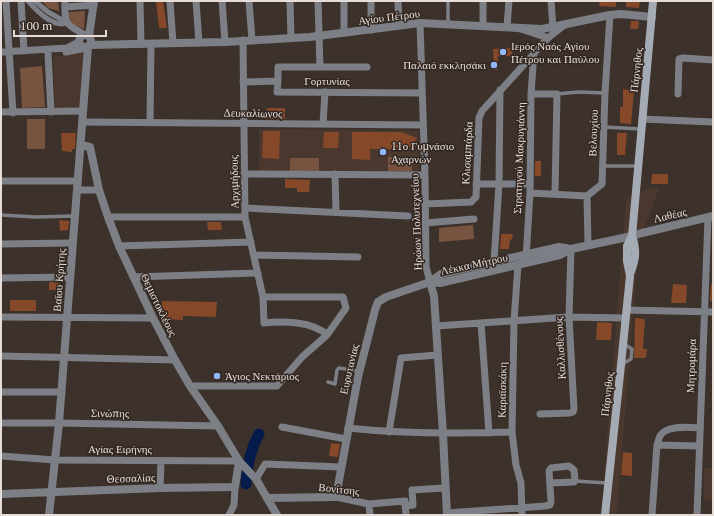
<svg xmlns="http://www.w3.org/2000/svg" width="714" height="516" font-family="'PT Serif',serif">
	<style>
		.built { fill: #4a382e }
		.green { fill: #775340 }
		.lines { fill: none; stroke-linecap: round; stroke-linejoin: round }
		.river { stroke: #041b4c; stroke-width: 11 }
		.building { fill: #854828 }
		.service { stroke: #7c8086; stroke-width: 3.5 }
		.pedestrian { stroke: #7c8086; stroke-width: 5 }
		.minor { stroke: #7c8086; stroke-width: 7 }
		.tertiary { stroke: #7c8086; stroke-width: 8 }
		.secondary { stroke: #a5abb4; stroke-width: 8 }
		.poi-dot { fill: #91b8fd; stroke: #332721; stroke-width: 1.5 }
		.labels { text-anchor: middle; stroke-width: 3; stroke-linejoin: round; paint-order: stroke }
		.street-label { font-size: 11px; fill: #e6ddd9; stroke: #332721 }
		.poi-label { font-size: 11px; fill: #e6ddd9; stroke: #332721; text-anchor: start }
	</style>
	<rect width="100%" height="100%" fill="#3d312b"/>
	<!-- built -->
	<path class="built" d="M84 52 81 109H55L53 57Z
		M259 129 419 131 418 173 259 171Z
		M659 188 639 240 617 515H601L626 199 647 189Z
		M704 468H713V500L704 501Z"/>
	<!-- green -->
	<path class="green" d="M42 1H58L59 11 48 8Z
		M85 11 84 29C74 25 70 23 68 12Z
		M42 66 45 107 22 108 20 68Z
		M27 119H45V149H27Z
		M388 157H412V171H388Z
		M290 158H319V171H290Z
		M473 225 474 239 439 242V228Z"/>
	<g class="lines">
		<!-- river -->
		<path class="river" d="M246 484C247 465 250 450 259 434"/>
	</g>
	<!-- building -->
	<path class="building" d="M156 1H163L167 28H159Z
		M600 1H616V7L599 6Z
		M626 1H640L639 8 626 7Z
		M631 21H639L638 29H630Z
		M510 48 513 51 511 56H498L497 70H494L493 49Z
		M623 89 634 91 631 124 620 123V107H623Z
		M267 108H285V119H267Z
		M263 131H280L279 159 262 158Z
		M324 132H339L338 148H323Z
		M352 132H401L417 138 412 145 406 149H370V160L352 159Z
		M61 133H76L75 149H72V152L62 151Z
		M617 133H627L625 155H617Z
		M535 161H541V176H535Z
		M652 174H668V184H651Z
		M285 179 310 180 309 192H297V188H285Z
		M59 220 69 221 68 230 60 231Z
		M207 222H221L222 230H208Z
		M501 234H513L512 239 510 240 509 249H500Z
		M49 282H58L59 290H49Z
		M673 284 687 285 686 303H671Z
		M711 284H713V301H710Z
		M10 300H36V311H10Z
		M162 301 217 302 216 317 183 316V320L162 319Z
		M635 318 645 319 643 349H647L646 358H634Z
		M597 322 612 323 611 340H596Z
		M331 443 340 444 338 457 329 456Z
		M623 452 632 453V476L621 475Z"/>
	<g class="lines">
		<!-- service -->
		<path class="service" d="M448 1V24
			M557 94 578 92 605 93
			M604 127 641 129
			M603 166H637
			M1 215 36 217 75 216
			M622 364 631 359 632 349 624 344
			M328 382 335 384 337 370 339 368 358 371
			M575 481 607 483"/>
		<!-- pedestrian -->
		<path class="pedestrian" d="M28 1C37 11 53 28 67 23
			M35 1 48 12 66 22"/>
		<!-- minor -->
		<path class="minor" d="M6 1 13 113
			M21 1 24 51
			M65 1C64 24 66 24 85 35
			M140 1 141 44
			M170 1 173 43
			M196 1 199 43
			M222 1 225 42
			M249 1 252 40
			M290 1 291 38
			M318 1 320 67
			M344 1V33
			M371 1V30
			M398 1 399 26
			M509 1 507 27 521 29 548 38
			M551 1 553 28
			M65 7 94 5
			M420 23 425 175 426 267 430 282
			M483 26V1
			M243 40 245 217 263 297 264 323C282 321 313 321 327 335
			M1 52 67 48 79 42
			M66 52 86 48
			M48 53 51 112
			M278 81V67H367
			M243 82 278 81 277 92 422 93
			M531 94H557L555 193
			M678 94 679 59 683 58 713 60
			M1 112 83 111
			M642 119 713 122
			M82 122 423 125
			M150 123 151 45
			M323 124 325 92
			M244 174 425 175
			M335 174 336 212
			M1 181H78
			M476 184H530
			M77 190H99
			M530 193 587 196
			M587 196 602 184 605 93 610 15
			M587 196 588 245
			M425 204 471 202 476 197 479 118 482 111 548 38 563 26 565 25
			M245 208 408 216
			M108 217H245
			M425 223 474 219
			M1 244 73 243
			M119 246 251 242
			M254 255 358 257
			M526 259 530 193 531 94 534 53
			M494 262 499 184 500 90
			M518 265 514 321 512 432 516 465 521 483 522 515
			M133 277 258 273
			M1 278 70 277
			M626 310 713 312
			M1 317 153 318
			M481 323 489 433
			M436 326 569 317 626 318
			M1 356 175 360
			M190 386H277L302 357 327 335 346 308 343 297H263
			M1 392H62
			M540 414 570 413 573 412 574 409 569 317 571 249
			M1 423H59L218 426
			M282 427 346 439
			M348 428C403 434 457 434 512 432
			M389 432 401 358 437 355
			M657 445C658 442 659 438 660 436 666 425 689 427 700 428
			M1 456 55 460 239 461
			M256 479 265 464 341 467
			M160 488 161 461
			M336 497 369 504 405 501 406 515
			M369 504 370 515
			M405 506 413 505 412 490 445 488
			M447 513 545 506 550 505 551 502 549 471 551 468 569 466 574 470 575 481 574 482 550 483
			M229 515 234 505 235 487
			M652 515 657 445 699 446
			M697 515 708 218"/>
		<!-- tertiary -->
		<path class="tertiary" d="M79 41a6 6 0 1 1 12 0a6 6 0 1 1-12 0Z
			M89 36 94 1
			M90 45 225 42 310 37 420 23 542 29 610 15 621 14 652 17
			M81 145 90 147 99 190 108 217 119 246 153 318 175 360 190 386 218 426 239 461 256 479 277 515
			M430 282 440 283 560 255 571 249 632 236 642 233 713 216
			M430 282 434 296 443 434 447 515
			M1 494 160 488 235 487 239 461
			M267 498 336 497 358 377 375 310 378 302 386 297 430 282 441 274 559 247 571 249
			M49 515 59 423 88 47"/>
		<!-- secondary -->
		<path class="secondary" d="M630 274C636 259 637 251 632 236
			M605 515 621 365 630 276 627 261V246L632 236 653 1"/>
	</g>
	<!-- markers -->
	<g class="poi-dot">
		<circle cx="503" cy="52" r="4"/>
		<circle cx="494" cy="65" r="4"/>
		<circle cx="383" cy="152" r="4"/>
		<circle cx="217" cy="376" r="4"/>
	</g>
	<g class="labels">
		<!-- street labels -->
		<g class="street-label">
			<text transform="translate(389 17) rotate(-7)" y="4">Αγίου Πέτρου</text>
			<text transform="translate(636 70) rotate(-84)" y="4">Πάρνηθος</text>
			<text x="327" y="85">Γορτυνίας</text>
			<text transform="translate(253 113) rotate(1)" y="4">Δευκαλίωνος</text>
			<text transform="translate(593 133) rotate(-88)" y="4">Βελουχίου</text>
			<text transform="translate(467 153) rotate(-87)" y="4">Κλισαμπάρδα</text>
			<text transform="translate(519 158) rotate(-88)" y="4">Στρατηγού Μακρυγιάννη</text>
			<text transform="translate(234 182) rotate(-91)" y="4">Αρχιμήδους</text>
			<text transform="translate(670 215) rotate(-13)" y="4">Λαθέας</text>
			<text transform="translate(416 222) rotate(-92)" y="4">Ηρώων Πολυτεχνείου</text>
			<text transform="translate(474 264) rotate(-12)" y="4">Λέκκα Μήτρου</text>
			<text transform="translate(59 280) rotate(-86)" y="4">Βαϊου Κρήτης</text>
			<text transform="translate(159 305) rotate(64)" y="4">Θεμιστοκλέους</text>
			<text transform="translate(560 348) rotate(-93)" y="4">Καλλισθένους</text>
			<text transform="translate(691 366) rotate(-88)" y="4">Μητρομάρα</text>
			<text transform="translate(349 369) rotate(-77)" y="4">Ευρυτανίας</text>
			<text transform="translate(502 390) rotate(-89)" y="4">Καραϊσκάκη</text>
			<text transform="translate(607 394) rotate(-83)" y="4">Πάρνηθος</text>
			<text transform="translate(110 413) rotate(1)" y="4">Σινώπης</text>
			<text x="120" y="453">Αγίας Ειρήνης</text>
			<text transform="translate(131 478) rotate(-2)" y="4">Θεσσαλίας</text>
			<text transform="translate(339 489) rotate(6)" y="4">Βονίτσης</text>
		</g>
		<!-- poi labels -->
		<g class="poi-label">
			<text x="511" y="50">Ιερός Ναός Αγίου<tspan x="511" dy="13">Πέτρου και Παύλου</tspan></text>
			<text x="486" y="69" text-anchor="end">Παλαιό εκκλησάκι</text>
			<text x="391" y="150">11ο Γυμνάσιο<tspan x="391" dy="13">Αχαρνών</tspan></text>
			<text x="225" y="380">Άγιος Νεκτάριος</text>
		</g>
	</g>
	<!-- border -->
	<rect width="714" height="516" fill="none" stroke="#e6ddd9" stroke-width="4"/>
	<!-- scale -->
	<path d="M14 30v6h92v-6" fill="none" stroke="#e6ddd9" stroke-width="2"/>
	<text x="20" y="30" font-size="12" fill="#e6ddd9" stroke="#332721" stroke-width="3" paint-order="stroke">100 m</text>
</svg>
